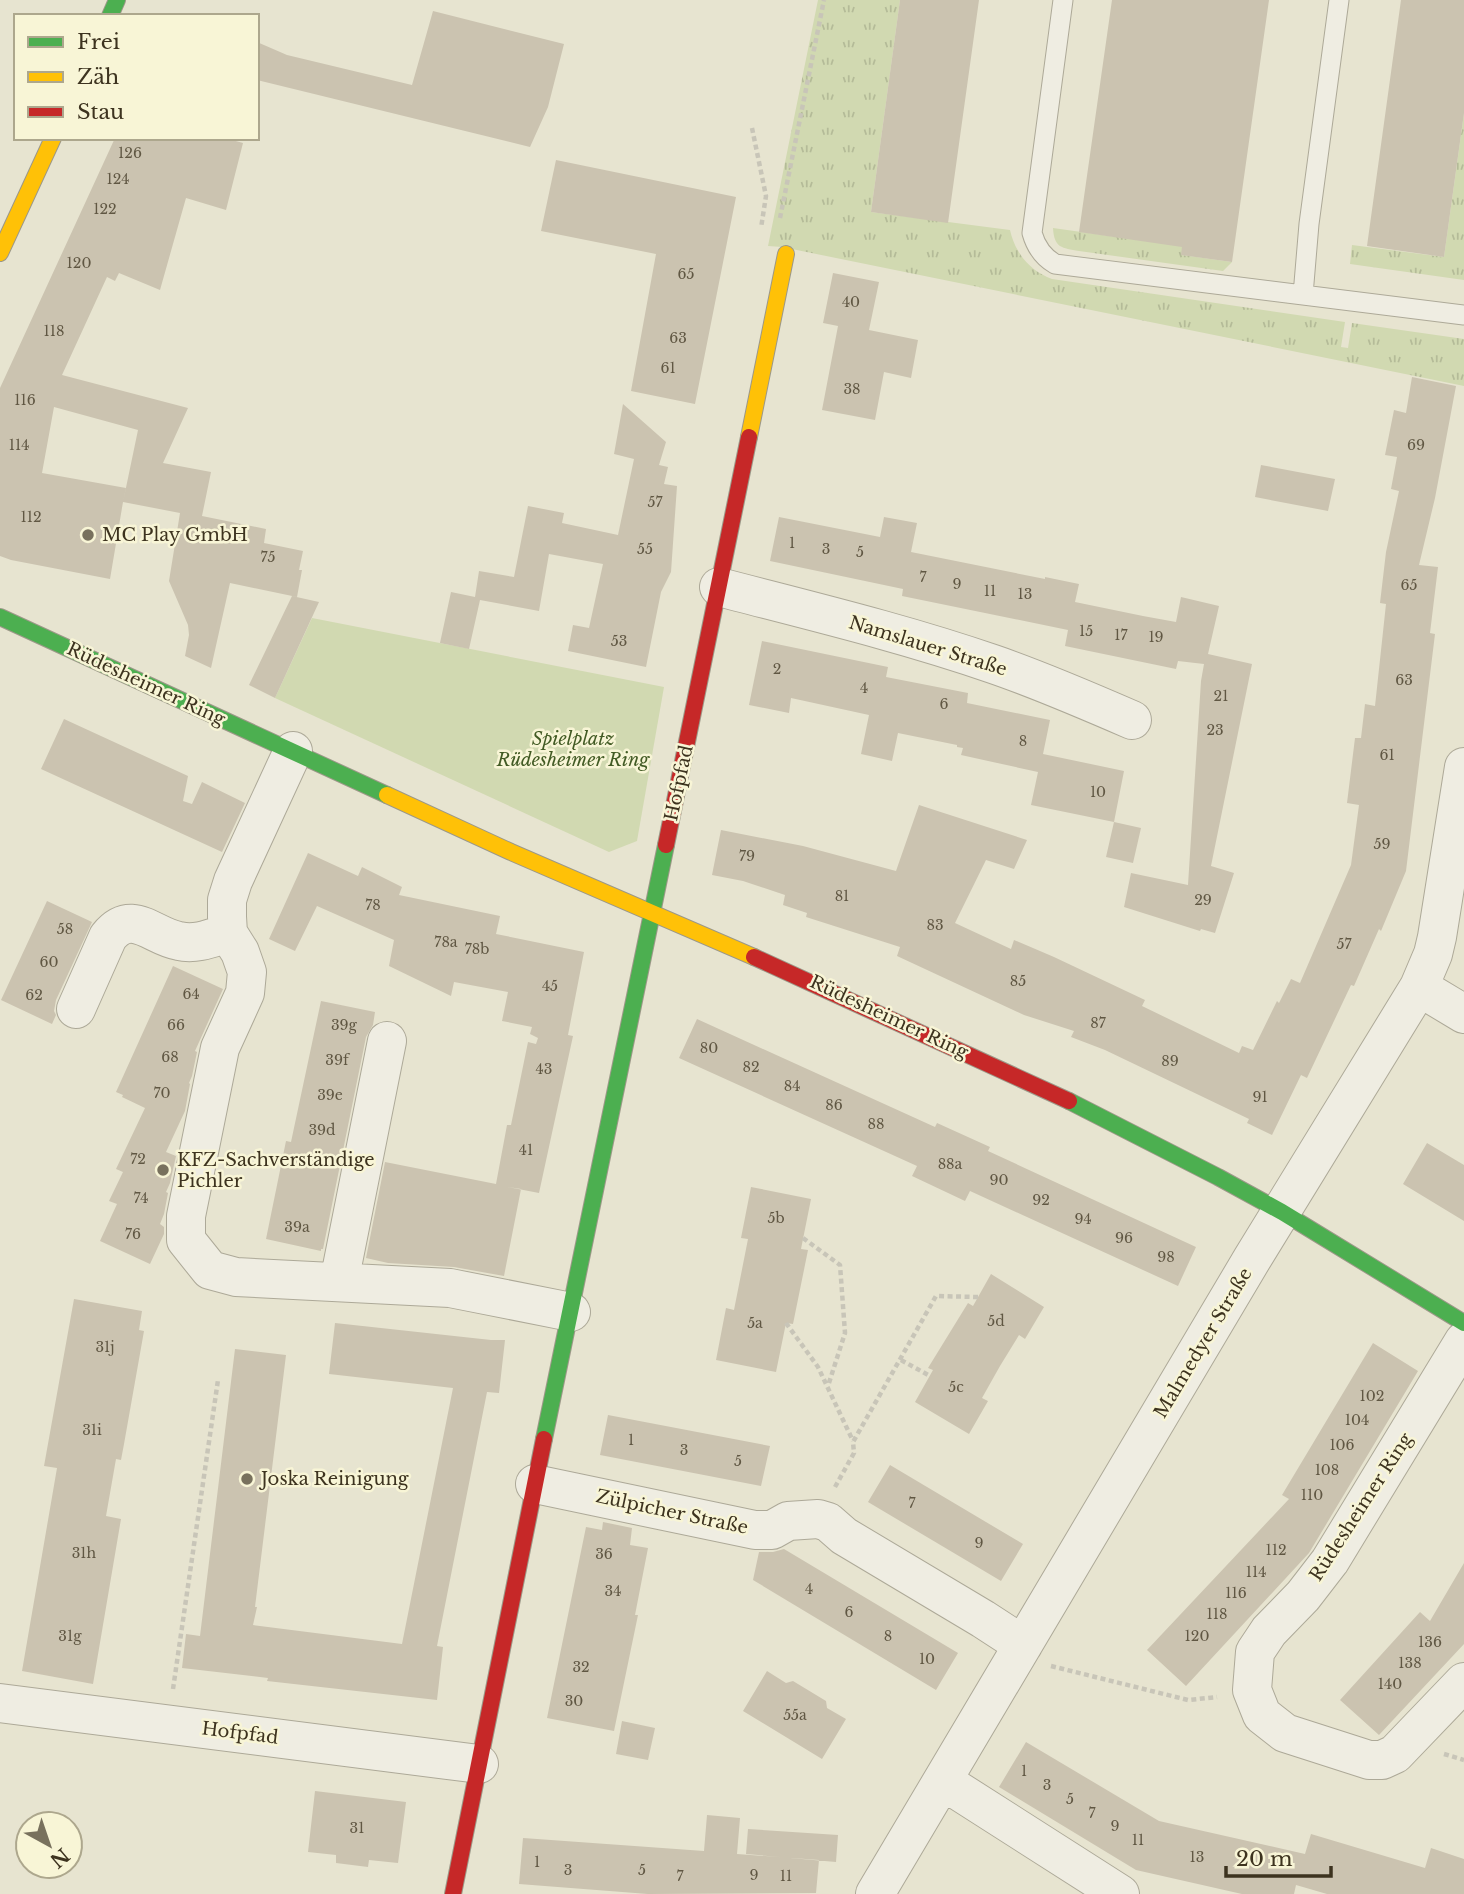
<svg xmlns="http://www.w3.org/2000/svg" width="1464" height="1894" font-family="'Libre Baskerville',serif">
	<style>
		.grass { fill: url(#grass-tufts) }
		.green { fill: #d1d9b1 }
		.building { fill: #cbc3b0; fill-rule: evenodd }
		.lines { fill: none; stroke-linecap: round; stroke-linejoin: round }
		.lane-casing { stroke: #ada998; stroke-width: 21 }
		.street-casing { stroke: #ada998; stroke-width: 40 }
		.fast-casing { stroke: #9c9888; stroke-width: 18 }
		.slow-casing { stroke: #9c9888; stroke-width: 18 }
		.jam-casing { stroke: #9c9888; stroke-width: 18 }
		.path { stroke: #c8c5b8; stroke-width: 4.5; stroke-dasharray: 5 3.5; stroke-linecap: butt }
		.lane { stroke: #efede2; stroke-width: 19 }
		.street { stroke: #efede2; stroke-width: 38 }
		.fast { stroke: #4caf50; stroke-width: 16 }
		.slow { stroke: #ffc107; stroke-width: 16 }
		.jam { stroke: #c62828; stroke-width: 16 }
		.poi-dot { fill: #78715d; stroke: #f8f5d6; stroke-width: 2.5 }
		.labels { text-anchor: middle; stroke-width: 5; stroke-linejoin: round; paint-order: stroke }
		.number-label { font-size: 14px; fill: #605743 }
		.poi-label { font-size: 18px; fill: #3d331f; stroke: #f8f5d6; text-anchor: start }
		.street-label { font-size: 18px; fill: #3d331f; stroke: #f8f5d6 }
		.park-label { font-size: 18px; font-style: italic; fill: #425b24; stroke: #f8f5d6 }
	</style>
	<defs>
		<pattern id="grass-tufts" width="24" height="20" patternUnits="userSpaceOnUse" patternTransform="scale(1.75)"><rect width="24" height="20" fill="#d1d9b1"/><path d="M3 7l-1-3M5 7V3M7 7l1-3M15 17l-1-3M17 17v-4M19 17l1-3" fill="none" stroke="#b4bb98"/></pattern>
	</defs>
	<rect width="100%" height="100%" fill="#e7e4d0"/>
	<!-- grass -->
	<path class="grass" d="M818 0H900L871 212 1010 230C1015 253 1030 271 1052 279L1345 322 1341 347 1348 348 1352 323 1464 339V386L782 247 768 246Z
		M1217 0 1182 255 1232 262 1223 271 1079 251C1062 248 1054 248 1053 228L1131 239Z
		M1464 113V280L1350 264 1352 245 1444 257Z"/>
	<!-- green -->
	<path class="green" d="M312 618 664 687 637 841 609 852 275 698Z"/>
	<!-- building -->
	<path class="building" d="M900 0H979L948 223 871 212Z
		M1112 0H1269L1232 262 1181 255 1182 247 1079 232Z
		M1401 0H1464V113L1444 257 1367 246Z
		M433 11 564 44 548 107 530 147 257 80V42L287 55 412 85Z
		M115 138H225L243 143 226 210 186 198 160 290 119 273 115 281 107 277 62 375 188 408 163 463 211 472 202 516 266 529 264 543 303 551 299 570H302L297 597 230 583 211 668 185 656 189 635 188 625 169 581 180 513 123 502 110 579 11 560 0 556V388ZM54 407 138 430 123 502 126 488 42 473Z
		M556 160 736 197 695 404 631 391 656 254 541 231Z
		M833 273 879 282 869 330 918 340 911 378 884 372 875 420 822 410 838 326 823 323Z
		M1412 377 1456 386 1435 498 1419 565 1438 567 1430 633 1435 634 1406 871 1381 931 1379 929 1354 986 1351 985 1307 1078 1301 1075 1272 1135 1247 1123 1249 1119 1105 1050 1071 1037 1074 1031 1024 1015 897 956 900 947 806 917 807 913 783 905 785 895 743 881 712 875 721 830 803 846 896 871 919 805 1027 840 1014 869 986 860 955 923 1011 949 1014 940 1054 957 1145 1000 1142 1006 1239 1053 1242 1046 1253 1050 1277 1001 1279 1003 1291 979 1300 983 1351 865 1359 805 1347 803 1355 738H1361L1365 704 1375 706 1386 604 1380 603 1386 552 1399 491 1391 489 1397 457 1385 455 1394 410 1406 413Z
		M623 404 666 442 659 465 668 467 664 484 677 486 671 572 661 592 646 667 568 651 573 625 589 628 603 564 549 554 539 611 480 600 469 649 440 643 451 592 475 597 479 571 514 577 528 506 564 513 562 523 618 535 634 459 614 454Z
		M1261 465 1335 479 1328 511 1255 497Z
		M779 517 880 537 884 517 917 523 911 552 1045 579V577L1079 584 1075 602 1143 616 1176 622 1181 597 1219 606 1208 654 1252 664 1211 866 1234 873 1215 933 1201 929 1200 931 1124 907 1131 873 1188 885 1201 681 1204 664 1178 661 1176 669 1065 646 1068 630 902 596 903 589 770 561Z
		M292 596 319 602 275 698 249 685Z
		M762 641 888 667 886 677 968 693 967 703 1050 720 1043 754 1124 771 1114 822 1031 805 1038 772 961 755 963 748 957 747V745L898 733 892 761 861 754 869 715 791 698 789 713 749 705Z
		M64 719 188 776 183 801 192 804 202 782 245 803 222 852 41 769Z
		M1114 822 1141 828 1133 863 1106 857Z
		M308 853 358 876 362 867 402 887 399 895 500 916 496 934 584 952 568 1035 573 1036 539 1193 508 1187 521 1189 504 1276 454 1267 388 1263 366 1258 385 1162 496 1184 507 1125H511L528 1042 536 1044 538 1038 530 1034 532 1027 502 1021 508 992 454 982 451 996 389 966 394 940 317 906 295 951 269 939Z
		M47 901 92 922 56 1000 54 1011 56 1015 52 1024 1 1000Z
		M173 966 223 989 195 1051 197 1052 192 1076 189 1083 190 1084 185 1111 166 1152 176 1156 170 1183 166 1192 168 1193 164 1214 160 1224 164 1227V1234L150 1264 100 1241 117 1204 109 1201 123 1172 116 1169 145 1108 122 1097 123 1095 116 1092Z
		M321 1001 375 1012 373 1025 366 1037 323 1249H321V1251L266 1239 286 1141 291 1142Z
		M697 1019 935 1127 937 1123 990 1147 988 1151 1196 1247 1178 1286 970 1191 965 1201 912 1176 917 1166 679 1058Z
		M1427 1143 1464 1165V1221L1403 1184Z
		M751 1187 811 1199 801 1249 808 1250 793 1324 786 1323 776 1372 716 1360 726 1308 734 1310 748 1239 741 1238Z
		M991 1274 1044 1307 1025 1339 1019 1335 1000 1366 982 1398 988 1401 969 1434 915 1402 933 1370 928 1368 968 1303 973 1306Z
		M74 1299 142 1311 139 1330 144 1331 124 1444 121 1460 116 1459 106 1516 121 1519 93 1684 22 1671 57 1468 44 1466Z
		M335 1323 491 1340H505L499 1393 487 1392 437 1646 443 1647 437 1700 267 1681 268 1678 182 1668 186 1634 200 1636 235 1349 286 1355 255 1607H257L253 1625 402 1644 453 1388 329 1374Z
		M1373 1343 1418 1371 1309 1553 1186 1686 1147 1650 1289 1499 1282 1495Z
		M608 1415 770 1446 761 1486 600 1455Z
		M890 1465 1023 1544 1001 1581 868 1502Z
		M603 1522 632 1528 630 1545 648 1548 635 1615H638L614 1731 547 1718 586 1527 602 1530Z
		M784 1549 958 1653 936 1690 753 1580 759 1552H773Z
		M1464 1563V1644L1379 1735 1340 1700 1420 1612 1430 1621Z
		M767 1671 786 1683 793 1681 826 1701 827 1708 846 1719 822 1759 743 1711Z
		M622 1721 655 1728 648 1760 616 1754Z
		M1026 1742 1159 1821 1305 1854 1311 1834 1425 1868 1431 1848 1464 1859V1894H1327L1296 1885 1294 1894H1242L1136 1870 999 1787Z
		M315 1791 406 1802 398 1863 369 1860 368 1867 336 1863V1855L308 1852Z
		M707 1815 740 1818 737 1854 819 1860 816 1893 648 1894 519 1884 523 1838 704 1851Z
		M748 1829 838 1835 836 1862 746 1854Z"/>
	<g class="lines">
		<defs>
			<path id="lane" d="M1063 0 1032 233C1036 247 1043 257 1055 264L1464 315
				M1303 295 1309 224 1339 0"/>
			<path id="street" d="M719 587C811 611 903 633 993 664 1040 680 1086 700 1132 720
				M293 751 233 881 227 900V917L228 933 240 952 247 972 245 993 220 1048 186 1216V1240L210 1270 236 1277 450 1288 571 1312
				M1419 987 1464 1014
				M76 1009 108 937C132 907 153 937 179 941 196 945 212 938 228 933
				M339 1282 387 1041
				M1464 1341 1330 1561 1303 1596 1269 1631 1255 1652 1252 1690 1262 1715 1285 1733 1369 1760H1382L1395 1754 1464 1682
				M535 1484 755 1530H772L788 1521 818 1519 828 1522 844 1536 983 1619 1023 1645
				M0 1703 479 1764
				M943 1781 1120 1894
				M875 1894 1252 1259 1419 987 1433 954 1437 937 1464 767"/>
			<path id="fast" d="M110 16 117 0
				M0 617 387 795
				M1069 1101 1218 1177 1282 1212 1464 1323
				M544 1439 666 845"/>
			<path id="slow" d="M0 253 53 138
				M749 437 786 254
				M387 795 511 852 754 957"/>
			<path id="jam" d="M666 845 749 437
				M754 957 1069 1101
				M453 1894 544 1439"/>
		</defs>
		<!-- lane casing -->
		<use href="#lane" class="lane-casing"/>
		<!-- street casing -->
		<use href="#street" class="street-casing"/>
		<!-- fast casing -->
		<use href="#fast" class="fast-casing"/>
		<!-- slow casing -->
		<use href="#slow" class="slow-casing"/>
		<!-- jam casing -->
		<use href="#jam" class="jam-casing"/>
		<!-- path -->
		<path class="path" d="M752 128 766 196 761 228
			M780 218 824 0
			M803 1238 840 1265 845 1333 828 1386
			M786 1323 818 1367 853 1441
			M901 1360 930 1376
			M835 1487 854 1453 853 1442 936 1296 978 1297
			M1051 1666 1188 1700 1217 1697
			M173 1689 218 1380
			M1444 1754 1464 1760"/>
		<!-- lane -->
		<use href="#lane" class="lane"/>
		<!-- street -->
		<use href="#street" class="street"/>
		<!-- fast -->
		<use href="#fast" class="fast"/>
		<!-- slow -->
		<use href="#slow" class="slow"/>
		<!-- jam -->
		<use href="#jam" class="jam"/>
	</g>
	<!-- markers -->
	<g class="poi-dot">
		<circle cx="88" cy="535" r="7"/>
		<circle cx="163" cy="1170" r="7"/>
		<circle cx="247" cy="1479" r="7"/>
	</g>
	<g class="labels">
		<!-- number labels -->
		<g class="number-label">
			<text x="130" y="158">126</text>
			<text x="118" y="184">124</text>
			<text x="105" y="214">122</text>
			<text x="79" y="268">120</text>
			<text x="686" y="279">65</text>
			<text x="851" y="307">40</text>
			<text x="54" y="336">118</text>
			<text x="678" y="343">63</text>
			<text x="668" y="373">61</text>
			<text x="852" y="394">38</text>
			<text x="25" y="405">116</text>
			<text x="19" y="450">114</text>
			<text x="1416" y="450">69</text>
			<text x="655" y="507">57</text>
			<text x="31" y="522">112</text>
			<text x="792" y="548">1</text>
			<text x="645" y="554">55</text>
			<text x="826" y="554">3</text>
			<text x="860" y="557">5</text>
			<text x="268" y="562">75</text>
			<text x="923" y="582">7</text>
			<text x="957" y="589">9</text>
			<text x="1409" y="590">65</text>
			<text x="990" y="596">11</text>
			<text x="1025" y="599">13</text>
			<text x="1086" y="636">15</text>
			<text x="1121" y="640">17</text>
			<text x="1156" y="642">19</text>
			<text x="619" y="646">53</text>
			<text x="777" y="674">2</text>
			<text x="1404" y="685">63</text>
			<text x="864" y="693">4</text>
			<text x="1221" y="701">21</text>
			<text x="944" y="709">6</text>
			<text x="1215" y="735">23</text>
			<text x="1023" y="746">8</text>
			<text x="1387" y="760">61</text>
			<text x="1098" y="797">10</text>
			<text x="1382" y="849">59</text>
			<text x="747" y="861">79</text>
			<text x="842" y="901">81</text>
			<text x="1203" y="905">29</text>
			<text x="373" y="910">78</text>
			<text x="935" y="930">83</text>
			<text x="65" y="934">58</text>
			<text x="446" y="947">78a</text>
			<text x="1344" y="949">57</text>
			<text x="477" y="954">78b</text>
			<text x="49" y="967">60</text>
			<text x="1018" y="986">85</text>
			<text x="550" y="991">45</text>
			<text x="191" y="999">64</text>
			<text x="34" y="1000">62</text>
			<text x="1098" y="1028">87</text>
			<text x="176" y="1030">66</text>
			<text x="344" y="1030">39g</text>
			<text x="709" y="1053">80</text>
			<text x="170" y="1062">68</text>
			<text x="337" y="1065">39f</text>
			<text x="1170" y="1066">89</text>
			<text x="751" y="1072">82</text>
			<text x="544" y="1074">43</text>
			<text x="792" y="1091">84</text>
			<text x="162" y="1098">70</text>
			<text x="330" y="1100">39e</text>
			<text x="1260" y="1102">91</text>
			<text x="834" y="1110">86</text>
			<text x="876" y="1129">88</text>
			<text x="322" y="1135">39d</text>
			<text x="526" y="1155">41</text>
			<text x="138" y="1164">72</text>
			<text x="950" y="1169">88a</text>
			<text x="999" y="1185">90</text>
			<text x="141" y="1203">74</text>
			<text x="1041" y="1205">92</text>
			<text x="776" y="1223">5b</text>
			<text x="1083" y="1224">94</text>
			<text x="297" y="1232">39a</text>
			<text x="133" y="1239">76</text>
			<text x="1124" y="1243">96</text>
			<text x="1166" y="1262">98</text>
			<text x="996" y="1326">5d</text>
			<text x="755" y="1328">5a</text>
			<text x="105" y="1352">31j</text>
			<text x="956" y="1392">5c</text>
			<text x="1372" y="1401">102</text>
			<text x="1357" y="1425">104</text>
			<text x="92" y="1435">31i</text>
			<text x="631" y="1445">1</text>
			<text x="1342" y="1450">106</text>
			<text x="684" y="1455">3</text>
			<text x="738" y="1466">5</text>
			<text x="1327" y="1475">108</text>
			<text x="1312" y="1500">110</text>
			<text x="912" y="1508">7</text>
			<text x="979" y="1548">9</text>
			<text x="1276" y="1555">112</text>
			<text x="84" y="1558">31h</text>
			<text x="604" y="1559">36</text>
			<text x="1256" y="1577">114</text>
			<text x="809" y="1594">4</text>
			<text x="613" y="1596">34</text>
			<text x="1236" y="1598">116</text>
			<text x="849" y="1617">6</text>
			<text x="1217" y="1619">118</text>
			<text x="70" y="1641">31g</text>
			<text x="888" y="1641">8</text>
			<text x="1197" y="1641">120</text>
			<text x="1430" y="1647">136</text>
			<text x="927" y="1664">10</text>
			<text x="1410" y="1668">138</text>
			<text x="581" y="1672">32</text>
			<text x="1390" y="1689">140</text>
			<text x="574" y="1706">30</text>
			<text x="795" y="1720">55a</text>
			<text x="1024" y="1776">1</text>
			<text x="1047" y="1790">3</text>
			<text x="1070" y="1804">5</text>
			<text x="1092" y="1818">7</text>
			<text x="1115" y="1831">9</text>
			<text x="357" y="1833">31</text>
			<text x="1138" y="1845">11</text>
			<text x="1197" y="1862">13</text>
			<text x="537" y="1867">1</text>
			<text x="568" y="1875">3</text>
			<text x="642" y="1875">5</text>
			<text x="754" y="1880">9</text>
			<text x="680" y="1881">7</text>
			<text x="786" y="1881">11</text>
		</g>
		<!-- poi labels -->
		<g class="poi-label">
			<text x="102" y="541">MC Play GmbH</text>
			<text x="177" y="1166">KFZ-Sachverständige<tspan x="177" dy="21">Pichler</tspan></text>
			<text x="261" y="1485">Joska Reinigung</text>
		</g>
		<!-- street labels -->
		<g class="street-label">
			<text transform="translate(928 646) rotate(17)" y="6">Namslauer Straße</text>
			<text transform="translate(146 684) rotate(25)" y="6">Rüdesheimer Ring</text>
			<text transform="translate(679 783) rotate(-78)" y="6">Hofpfad</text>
			<text transform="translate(889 1017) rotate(25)" y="6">Rüdesheimer Ring</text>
			<text transform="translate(1203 1343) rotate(-59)" y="6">Malmedyer Straße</text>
			<text transform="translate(1361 1507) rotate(-57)" y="6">Rüdesheimer Ring</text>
			<text transform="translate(672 1512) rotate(12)" y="6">Zülpicher Straße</text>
			<text transform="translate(240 1733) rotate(7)" y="6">Hofpfad</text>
		</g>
		<!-- park labels -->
		<g class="park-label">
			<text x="573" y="745">Spielplatz<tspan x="573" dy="21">Rüdesheimer Ring</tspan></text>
		</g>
	</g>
	<!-- legend -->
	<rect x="14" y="14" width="245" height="126" fill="#f8f5d6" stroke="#ada78d" stroke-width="2"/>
	<rect x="28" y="37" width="35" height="10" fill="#4caf50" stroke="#ada78d" stroke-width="2"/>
	<text x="77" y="49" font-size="21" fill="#3d331f">Frei</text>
	<rect x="28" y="72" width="35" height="10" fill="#ffc107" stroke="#ada78d" stroke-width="2"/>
	<text x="77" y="84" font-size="21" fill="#3d331f">Zäh</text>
	<rect x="28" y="107" width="35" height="10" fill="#c62828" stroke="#ada78d" stroke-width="2"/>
	<text x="77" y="119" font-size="21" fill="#3d331f">Stau</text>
	<!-- north arrow -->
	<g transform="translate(49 1845) rotate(140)"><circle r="33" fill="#f8f5d6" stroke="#ada78d" stroke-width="2"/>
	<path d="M0-5L12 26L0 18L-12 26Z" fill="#78715d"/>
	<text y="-10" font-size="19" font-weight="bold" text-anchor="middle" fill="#3d331f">N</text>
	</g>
	<!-- scale -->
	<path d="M1226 1866v10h105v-10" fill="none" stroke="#3d331f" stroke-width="3.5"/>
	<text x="1236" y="1866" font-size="21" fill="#3d331f" stroke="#f8f5d6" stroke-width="5" paint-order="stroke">20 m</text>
</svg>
